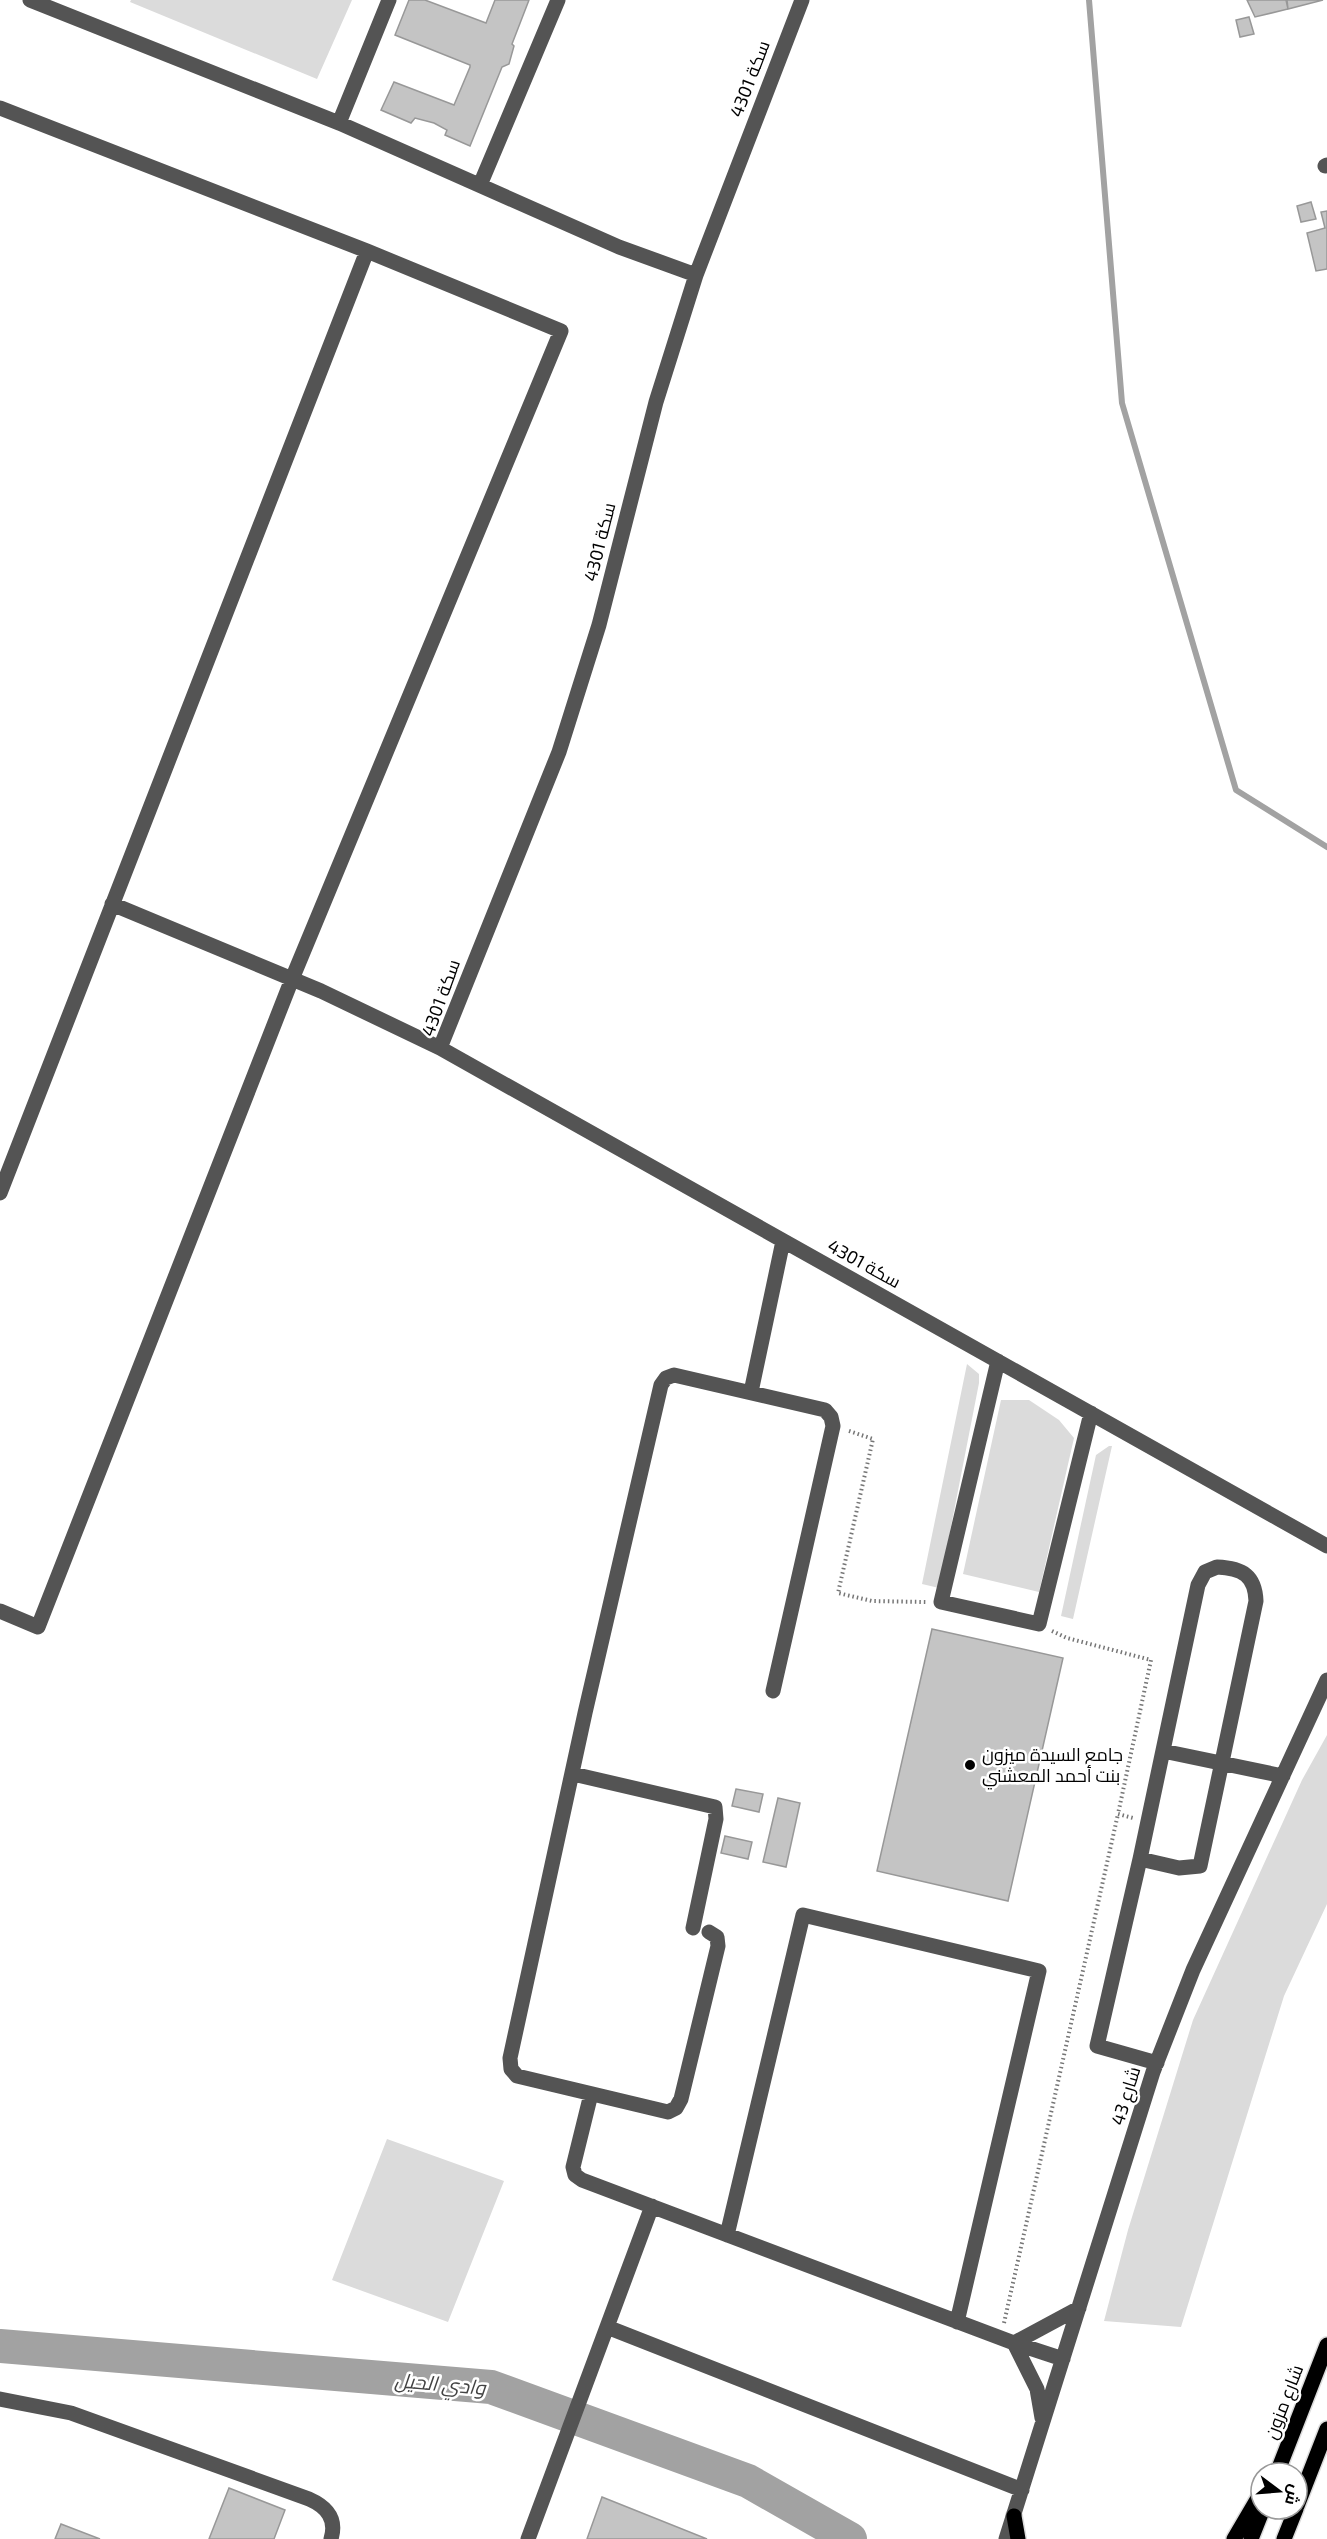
<svg xmlns="http://www.w3.org/2000/svg" width="1327" height="2539" font-family="'Exo 2',Cairo,sans-serif">
	<style>
		.green { fill: #dbdbdb }
		.lines { fill: none; stroke-linecap: round; stroke-linejoin: round }
		.stream { stroke: #a2a2a2; stroke-width: 6 }
		.river { stroke: #a2a2a2; stroke-width: 34 }
		.building { fill: #c4c4c4; stroke: #989898; stroke-width: 1.5 }
		.major-casing { stroke: #dbdbdb; stroke-width: 18 }
		.path { stroke: #767676; stroke-width: 4; stroke-dasharray: 1.5 3; stroke-linecap: butt }
		.minor { stroke: #545454; stroke-width: 15 }
		.major { stroke: #000; stroke-width: 15 }
		.poi-dot { fill: #000; stroke: #fff; stroke-width: 2 }
		.labels { text-anchor: middle; stroke-width: 5; stroke-linejoin: round; paint-order: stroke }
		.street-label { font-size: 18px; fill: #000; stroke: #fff }
		.poi-label { font-size: 18px; fill: #000; stroke: #fff; text-anchor: start }
		.water-label { font-size: 20px; font-style: italic; fill: #434343; stroke: #fff }
	</style>
	<rect width="100%" height="100%" fill="#fff"/>
	<!-- green -->
	<path class="green" d="M131 0H352L317 79 130 2Z
		M967 1364 979 1374V1383L939 1588 922 1584Z
		M1001 1400H1029L1059 1420 1074 1438 1039 1592 963 1574Z
		M1109 1446H1112L1073 1619 1061 1616 1096 1455Z
		M1327 1735V1904L1284 1996 1181 2327 1104 2321 1128 2230 1193 2020 1302 1780Z
		M387 2139 504 2181 448 2322 332 2280Z"/>
	<g class="lines">
		<!-- stream -->
		<path class="stream" d="M1089 0 1122 403 1236 790 1327 847"/>
		<!-- river -->
		<path class="river" d="M0 2346 491 2387 748 2481 850 2539"/>
	</g>
	<!-- building -->
	<path class="building" d="M409 0H425L486 23 495 0H529L512 44 514 46 509 64 502 67 470 146 445 135 447 130 434 123 415 118 411 123 381 110 394 82 454 105 470 67V65L395 35Z
		M1247 0H1286L1288 9 1255 17Z
		M1287 0H1323L1288 9Z
		M1249 17 1254 34 1240 37 1236 20Z
		M1311 202 1316 219 1301 222 1297 206Z
		M1327 211V269L1316 271 1307 233 1325 228 1321 212Z
		M932 1629 1063 1658 1008 1901 877 1871Z
		M736 1789 763 1794 759 1812 732 1806Z
		M778 1798 800 1803 786 1867 763 1862Z
		M725 1836 752 1842 748 1859 721 1853Z
		M229 2488 285 2510 274 2539H209Z
		M602 2497 707 2539H587Z
		M61 2524 100 2539H55Z"/>
	<g class="lines">
		<defs>
			<path id="major" d="M1277 2473 1327 2345
				M1297 2506 1327 2429
				M1014 2516 1018 2539
				M1234 2539 1261 2493
				M1251 2539 1263 2509
				M1284 2539 1296 2509"/>
		</defs>
		<!-- major casing -->
		<use href="#major" class="major-casing"/>
		<!-- path -->
		<path class="path" d="M849 1431 873 1439 838 1593 872 1601 926 1602
			M1052 1631 1067 1638 1151 1660 1118 1814 1133 1818
			M1004 2323 1118 1814"/>
		<!-- minor -->
		<path class="minor" d="M30 0 339 123 619 247 696 275
			M0 108 367 251 561 331 292 979 38 1627 0 1611
			M339 123 389 0
			M1325 166 1327 165
			M480 185 558 0
			M112 904 321 991 440 1048 1327 1546
			M440 1048 559 752 599 625 656 402 696 275 802 0
			M0 1193 367 251
			M998 1361 941 1602 1039 1624 1091 1413
			M751 1392 783 1241
			M1217 1567C1243 1568 1255 1576 1256 1601L1200 1866 1179 1868 1140 1859 1198 1585 1205 1572Z
			M1163 1751 1283 1776
			M573 1774 715 1807 716 1819 693 1928
			M1140 1859 1097 2046 1157 2063
			M709 1932 717 1937 718 1946 681 2099 676 2108 668 2112 517 2076 511 2069 510 2058 585 1713 661 1385 666 1378 674 1375 825 1410 831 1417 833 1426 773 1691
			M591 2094 573 2167 575 2175 582 2180 1014 2343 1063 2359
			M727 2235 803 1915 1039 1971 957 2322
			M607 2327 1022 2490
			M1014 2343 1037 2389 1042 2418
			M1014 2343 1079 2308
			M0 2399 71 2413 309 2499C327 2507 337 2519 331 2539
			M528 2539 652 2206
			M1006 2539 1153 2072 1193 1970 1327 1680"/>
		<!-- major -->
		<use href="#major" class="major"/>
	</g>
	<!-- markers -->
	<circle class="poi-dot" cx="970" cy="1765" r="6"/>
	<g class="labels">
		<!-- street labels -->
		<g class="street-label">
			<text transform="translate(750 79) rotate(-69)" y="6">سكة 4301</text>
			<text transform="translate(600 542) rotate(-76)" y="6">سكة 4301</text>
			<text transform="translate(441 998) rotate(-70)" y="6">سكة 4301</text>
			<text transform="translate(864 1264) rotate(29)" y="6">سكة 4301</text>
			<text transform="translate(1126 2096) rotate(-73)" y="6">شارع 43</text>
			<text transform="translate(1284 2402) rotate(-69)" y="6">شارع مزون</text>
		</g>
		<!-- poi labels -->
		<g class="poi-label">
			<text x="982" y="1761">جامع السيدة ميزون<tspan x="982" dy="21">بنت أحمد المعشني</tspan></text>
		</g>
		<!-- water labels -->
		<g class="water-label">
			<text transform="translate(440 2384) rotate(5)" y="7">وادي الحيل</text>
		</g>
	</g>
	<!-- north arrow -->
	<g transform="translate(1279 2491) rotate(106)"><circle r="28" fill="#ffffff" stroke="#999999" stroke-width="1.5"/>
	<path d="M0-4.5L10 22L0 15L-10 22Z" fill="#000000"/>
	<text y="-9" font-size="16" font-weight="bold" text-anchor="middle" fill="#000000">ش</text>
	</g>
</svg>
